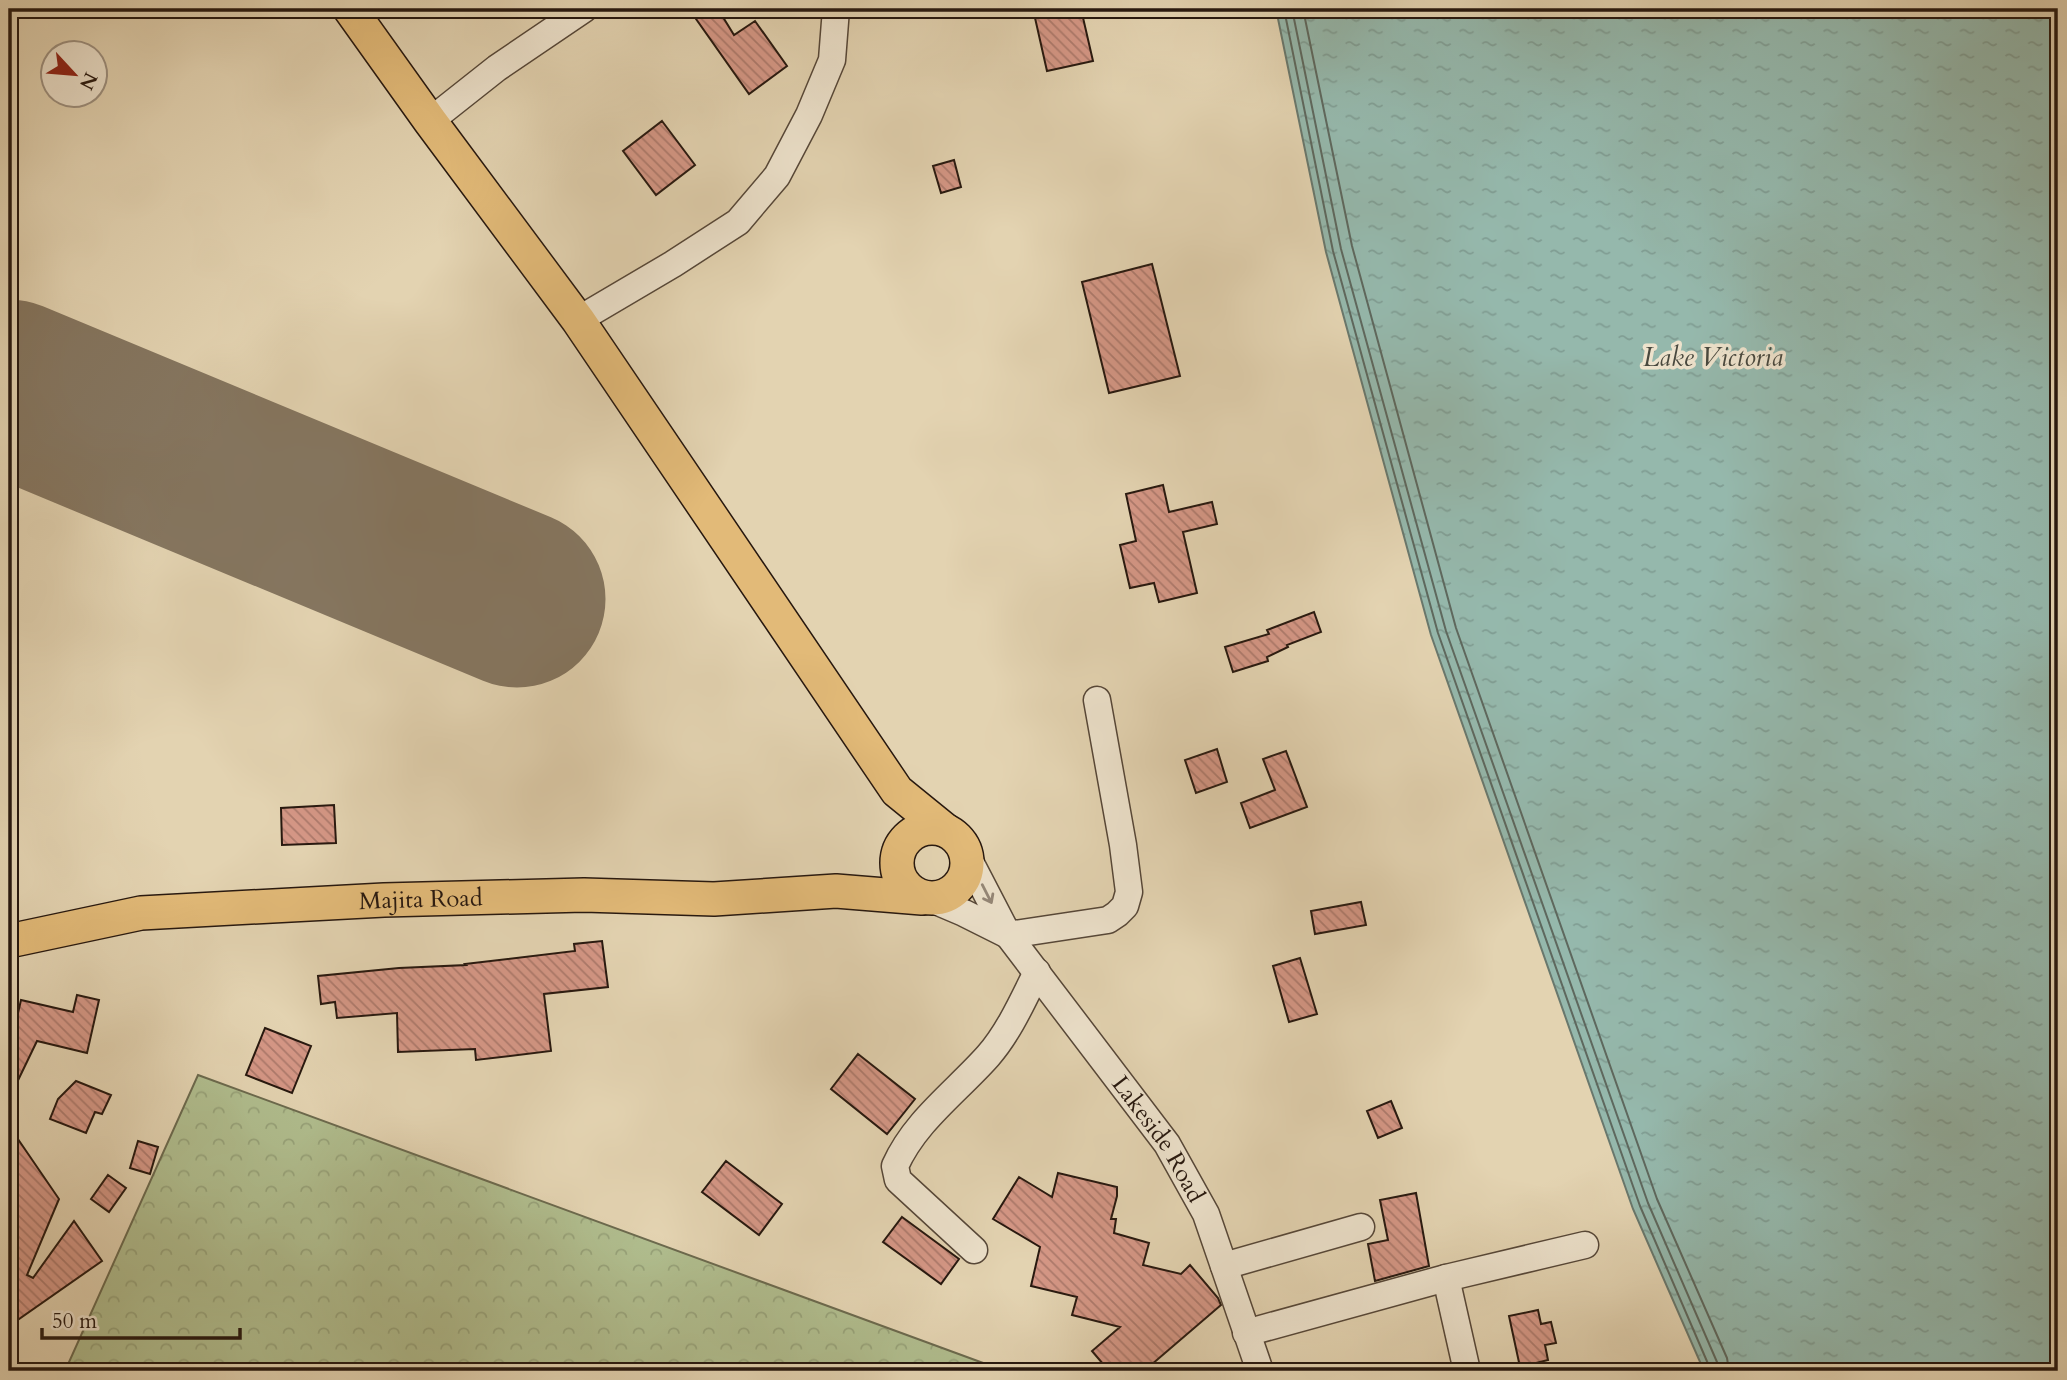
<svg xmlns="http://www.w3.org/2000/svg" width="2067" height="1380" font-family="Cardo,serif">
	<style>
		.forest { fill: url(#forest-crowns); stroke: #6c6a4e; stroke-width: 2 }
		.water { fill: url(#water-ripples); stroke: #69786d; stroke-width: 2 }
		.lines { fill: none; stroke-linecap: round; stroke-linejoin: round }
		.shore { stroke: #5e685e; stroke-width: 2 }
		.taxiway { stroke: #857660; stroke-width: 72 }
		.runway { stroke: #857660; stroke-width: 177 }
		.building { fill: url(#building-back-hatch); stroke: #27180f; stroke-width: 2 }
		.minor-casing { stroke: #564738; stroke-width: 29 }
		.major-casing { stroke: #27180f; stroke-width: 36 }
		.minor { stroke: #ede2cc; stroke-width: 26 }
		.major { stroke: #e2ba78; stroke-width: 33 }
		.oneway { stroke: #948777 }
		.labels { text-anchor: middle; stroke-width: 7; stroke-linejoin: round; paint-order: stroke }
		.street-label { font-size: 24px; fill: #27180f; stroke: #ede2cc }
		.water-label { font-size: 26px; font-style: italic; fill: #48483e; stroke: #ede2cc }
	</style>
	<defs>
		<pattern id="forest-crowns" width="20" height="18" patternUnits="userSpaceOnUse" patternTransform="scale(1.75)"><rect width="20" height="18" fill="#b0bd8e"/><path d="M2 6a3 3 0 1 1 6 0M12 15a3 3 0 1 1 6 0" fill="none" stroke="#97a279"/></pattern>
		<pattern id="water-ripples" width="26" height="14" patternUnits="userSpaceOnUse" patternTransform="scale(1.75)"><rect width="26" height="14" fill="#95b8ac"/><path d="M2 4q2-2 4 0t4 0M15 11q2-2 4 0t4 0" fill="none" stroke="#809d93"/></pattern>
		<pattern id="building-back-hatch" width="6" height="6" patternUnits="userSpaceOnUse" patternTransform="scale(1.75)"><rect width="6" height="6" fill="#d59786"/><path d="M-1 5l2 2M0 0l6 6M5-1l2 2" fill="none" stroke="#ad7a6c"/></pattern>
	</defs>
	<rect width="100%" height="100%" fill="#e3d3b1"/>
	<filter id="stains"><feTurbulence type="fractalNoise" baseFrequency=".00286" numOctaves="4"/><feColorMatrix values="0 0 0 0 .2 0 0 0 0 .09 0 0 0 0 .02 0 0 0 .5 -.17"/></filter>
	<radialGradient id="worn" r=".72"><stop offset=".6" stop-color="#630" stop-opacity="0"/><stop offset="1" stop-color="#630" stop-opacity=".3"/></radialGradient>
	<!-- forest -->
	<path class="forest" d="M198 1075 1005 1371H65Z"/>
	<!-- water -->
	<path class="water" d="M1276 9H2058V1371H1704L1633 1209 1431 635 1326 252Z"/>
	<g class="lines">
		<!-- shore -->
		<path class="shore" d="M1284 9 1333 251 1438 633 1640 1206 1709 1366 1710 1371
			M1292 9 1341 249 1446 631 1648 1203 1717 1362 1719 1371
			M1303 9 1352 246 1456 628 1657 1199 1727 1358 1729 1371"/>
		<!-- taxiway -->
		<path class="taxiway" d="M9 413 20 392"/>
		<!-- runway -->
		<path class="runway" d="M9 388 517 599"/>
	</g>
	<!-- building -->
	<path class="building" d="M689 9H718L734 35 755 21 787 66 749 94Z
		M1033 9H1081L1093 61 1047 71Z
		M662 121 695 165 656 195 623 151Z
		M954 160 961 187 941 193 933 166Z
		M1152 264 1180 376 1109 393 1082 282Z
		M1163 485 1169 512 1212 502 1217 524 1183 532 1197 593 1159 602 1154 583 1130 588 1120 545 1136 541 1126 494Z
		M1314 612 1321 632 1287 645 1288 647 1267 657 1268 661 1233 672 1225 647 1269 634 1267 630Z
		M1217 749 1227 782 1196 793 1185 760Z
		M1286 751 1307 807 1250 828 1241 803 1275 790 1263 759Z
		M334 805 336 843 282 845 281 808Z
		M1361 902 1366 925 1315 934 1311 911Z
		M602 941 608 987 544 994 551 1051 476 1060 475 1049 398 1052 397 1013 337 1018 335 1002 321 1004 318 976 399 968 466 965 465 964 575 951 574 944Z
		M1300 958 1317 1014 1289 1022 1273 966Z
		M77 995 99 1000 87 1053 37 1041 9 1099V1052L21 1000 73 1012Z
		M265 1028 311 1046 292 1093 246 1075Z
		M858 1054 915 1099 887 1134 831 1089Z
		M76 1081 111 1095 102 1114 95 1112 86 1133 50 1119 58 1099Z
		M1391 1101 1402 1128 1378 1138 1367 1111Z
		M9 1126 59 1199 27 1275 33 1278 74 1221 102 1261 9 1326Z
		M138 1141 158 1147 150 1174 130 1168Z
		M726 1161 782 1204 759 1235 702 1192Z
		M1058 1173 1117 1187V1196L1111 1219H1116L1114 1233 1149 1243 1143 1265 1181 1274 1190 1265 1218 1298 1221 1305 1144 1371H1109L1092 1351 1120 1327 1072 1315 1077 1297 1031 1286 1040 1247 993 1219 1019 1177 1052 1197Z
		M108 1175 126 1188 109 1212 91 1199Z
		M1416 1193 1429 1266 1375 1281 1368 1244 1388 1240 1380 1200Z
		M902 1217 959 1259 941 1284 883 1242Z
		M1538 1310 1541 1324 1551 1322 1556 1343 1545 1345 1548 1360 1520 1367 1509 1316Z"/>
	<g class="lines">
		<defs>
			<g id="minor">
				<path d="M430 121 497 68 584 9"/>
				<path d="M578 320 673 264 738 222 777 176 809 115 832 60 836 9"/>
				<path id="s1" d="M966 854 1008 935 1167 1144 1206 1214 1260 1371"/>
				<path d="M931 899 964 913 1008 935 1108 920 1117 914 1125 906 1129 892 1123 845 1097 700"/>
				<path d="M974 1250 898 1180 895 1166C915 1121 956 1092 988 1056 1009 1032 1023 1000 1037 972"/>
				<path d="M1224 1266 1361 1227"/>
				<path d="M1446 1278 1467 1371"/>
				<path d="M1246 1333 1446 1278 1585 1245"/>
			</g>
			<g id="major">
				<path d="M350 9 430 121 578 320 897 791 945 830"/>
				<circle cx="932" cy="863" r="35"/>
				<path id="s2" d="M9 941 141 913 384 900 584 895 714 899 836 891 922 898"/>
			</g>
		</defs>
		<!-- minor casing -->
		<use href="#minor" class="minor-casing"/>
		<!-- major casing -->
		<use href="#major" class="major-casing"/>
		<!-- minor -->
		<use href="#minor" class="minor"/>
		<!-- major -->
		<use href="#major" class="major"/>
	</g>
	<!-- one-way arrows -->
	<defs><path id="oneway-shaft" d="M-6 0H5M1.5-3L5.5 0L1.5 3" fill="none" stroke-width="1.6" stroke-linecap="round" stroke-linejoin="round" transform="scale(1.75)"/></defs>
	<use class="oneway" href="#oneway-shaft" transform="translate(987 894) rotate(63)"/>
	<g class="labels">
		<!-- street labels -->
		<g class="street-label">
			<text dy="8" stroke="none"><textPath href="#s2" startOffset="415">Majita Road</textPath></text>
			<text dy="8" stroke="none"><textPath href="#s1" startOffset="345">Lakeside Road</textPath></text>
		</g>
		<!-- water labels -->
		<g class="water-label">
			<text x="1713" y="366">Lake Victoria</text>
		</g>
	</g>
	<!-- margin -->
	<rect width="2067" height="1380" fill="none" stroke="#e3d3b1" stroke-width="35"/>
	<rect x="10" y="10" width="2046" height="1359" fill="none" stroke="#27180f" stroke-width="3.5"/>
	<rect x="18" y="18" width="2032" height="1345" fill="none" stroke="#27180f" stroke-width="2"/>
	<!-- north arrow -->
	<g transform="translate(74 74) rotate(116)"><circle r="33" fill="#ede2cc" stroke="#9e9180" stroke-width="2"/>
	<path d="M0-5L12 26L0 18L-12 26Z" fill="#8f2418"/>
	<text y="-10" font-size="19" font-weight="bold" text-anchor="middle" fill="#27180f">N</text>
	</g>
	<!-- scale -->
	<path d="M42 1328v10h198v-10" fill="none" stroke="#27180f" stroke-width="3.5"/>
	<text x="52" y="1328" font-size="21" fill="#27180f" stroke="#ede2cc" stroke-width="5" paint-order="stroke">50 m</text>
	<rect width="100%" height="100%" filter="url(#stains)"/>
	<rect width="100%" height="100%" fill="url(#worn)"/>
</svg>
